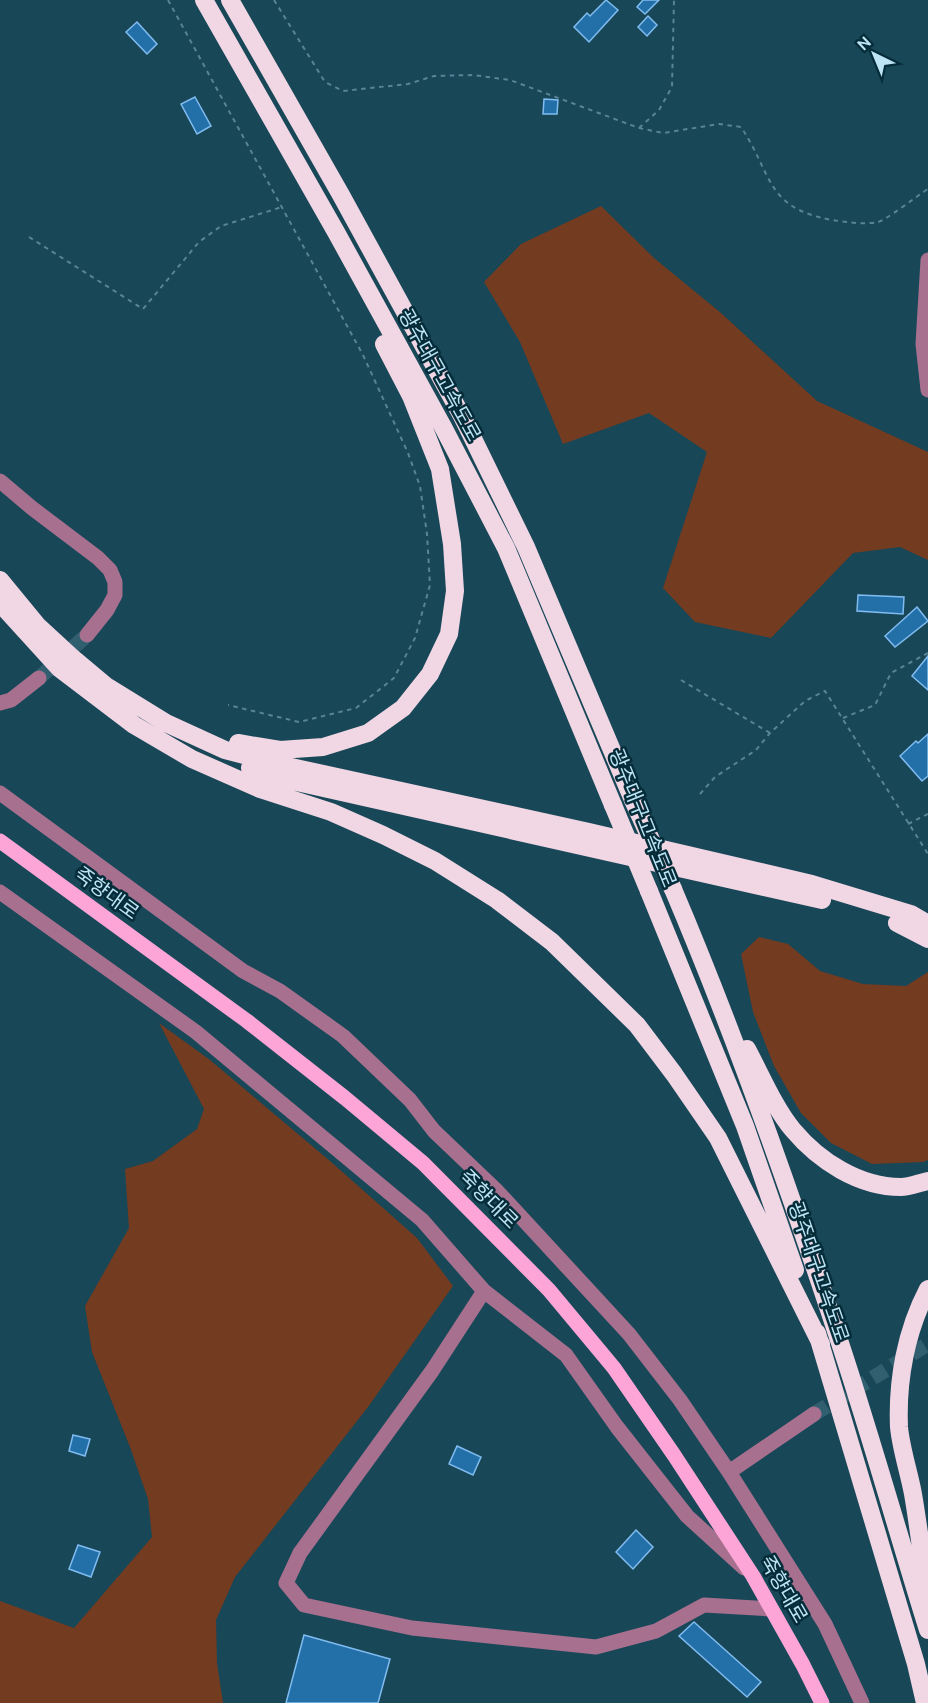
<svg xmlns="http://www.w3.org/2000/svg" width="928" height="1703" font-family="Ubuntu,'Noto Sans KR',sans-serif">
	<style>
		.green { fill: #733b1f }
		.building { fill: #2370a8; stroke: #81bcf0; stroke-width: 1.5 }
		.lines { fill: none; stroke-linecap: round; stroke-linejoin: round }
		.minor-tunnel { stroke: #315f70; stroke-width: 15; stroke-dasharray: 15 8; stroke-linecap: butt }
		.path { stroke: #588495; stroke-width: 2; stroke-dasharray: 4.5 4.5; stroke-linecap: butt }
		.minor { stroke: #a6708e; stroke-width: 15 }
		.major { stroke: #fda5d6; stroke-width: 15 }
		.highway { stroke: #f1d6e4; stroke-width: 18 }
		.highway-bridge { stroke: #f1d6e4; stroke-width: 18 }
		.labels { text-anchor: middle; stroke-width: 5; stroke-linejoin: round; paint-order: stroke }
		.street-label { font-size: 20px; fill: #bce4f5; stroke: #052c39 }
	</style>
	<rect width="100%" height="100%" fill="#184758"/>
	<!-- green -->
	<path class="green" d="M601 206 654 258 721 313 817 401 928 452V560L900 547 853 553 771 638 695 622 663 588 707 452 649 413 563 444 520 342 484 282 521 244Z
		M759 937 788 944 820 971 863 984 906 986 928 972V1160L923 1162 872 1164 831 1143 801 1113 774 1066 753 1012 741 954Z
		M159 1023 210 1060 330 1161 417 1238 453 1286 368 1407 235 1577 216 1620 217 1663 223 1703H0V1601L74 1628 152 1537 148 1499 130 1447 92 1352 85 1306 129 1228 125 1169 153 1161 197 1129 204 1109Z"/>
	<!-- building -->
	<path class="building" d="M606 0 618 10 589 42 574 27 587 13 590 16Z
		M643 0H659L645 14 637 7Z
		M648 16 657 25 647 36 638 27Z
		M137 22 157 44 147 54 126 32Z
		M195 97 211 126 197 134 181 104Z
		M544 99 558 100 557 114H543Z
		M858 595 904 597 903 614 857 611Z
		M917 607 928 621 895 647 885 636Z
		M928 656V690L912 676Z
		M928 734V776L922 781 900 756 916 741 918 743Z
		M73 1435 90 1439 85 1456 69 1451Z
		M457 1446 481 1457 473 1475 449 1464Z
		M636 1530 653 1547 633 1569 616 1552Z
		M78 1545 100 1552 91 1577 69 1569Z
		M694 1622 761 1682 747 1697 679 1636Z
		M304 1635 390 1659 378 1703H286Z"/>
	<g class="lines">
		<!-- minor-tunnel -->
		<path class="minor-tunnel" d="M39 678 87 635
			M814 1414 928 1344"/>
		<!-- path -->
		<path class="path" d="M168 0 363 355 408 453 420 486 427 534 430 585 415 638 394 678 356 708 299 722 228 705
			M274 0 325 82 343 91 408 84 434 76 473 75 510 80 639 128 663 133 719 124 741 127C773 175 765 208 832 220 846 222 864 225 878 222 885 221 918 195 928 189
			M639 128 659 110 672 87 674 0
			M29 237 143 309 199 242 221 226 282 207
			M681 680 770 733
			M843 718 875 705 891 673 928 653
			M700 794 715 777 756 750 770 733 805 701 825 691 928 854
			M908 824 928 814"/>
		<!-- minor -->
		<path class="minor" d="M928 260 923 344 928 390
			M0 481 32 508 98 558 110 570 115 582V595L107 610 87 635
			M0 703 11 700 39 678
			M0 793 243 971 280 991 343 1036 410 1100 434 1131 497 1191 629 1334 680 1400 729 1472 825 1624 862 1703
			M0 892 196 1032 422 1220 484 1291 566 1355 617 1427 687 1516 744 1568
			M484 1291 432 1371 300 1553 286 1583 304 1605 412 1628 596 1647 656 1631 704 1605 771 1609
			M729 1472 814 1414"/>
		<!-- major -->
		<path class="major" d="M0 841 247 1021 345 1098 423 1163 549 1290 614 1368 674 1455 753 1576 803 1665 822 1703"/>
		<!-- highway -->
		<path class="highway" d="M204 0 336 232 442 425 506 548 613 805
			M230 0 341 195 463 418 526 547 633 800
			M0 580 37 625 75 660 106 686 166 723 225 750 282 765 589 832 812 884 911 914 928 924
			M0 603 59 668 134 725 192 759 260 789 331 812 383 835 435 861 497 900 552 942 637 1025 674 1074 718 1138 821 1344
			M238 743 280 750 323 747 368 733 403 708 430 674 449 634 455 591 452 544 440 469 411 396 384 344
			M250 768 279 778 822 900
			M673 889C736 1037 789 1188 839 1340 871 1436 898 1534 928 1630
			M649 891 745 1126 795 1270
			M897 923 928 939
			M747 1049C760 1073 775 1109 793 1130 819 1161 859 1187 901 1187 909 1187 919 1183 928 1181
			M928 1289C906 1331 897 1380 899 1427 901 1449 909 1472 913 1494 919 1529 923 1564 928 1599
			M817 1333 916 1664 925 1703"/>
		<!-- highway-bridge -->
		<path class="highway-bridge" d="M633 800 673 889
			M613 805 649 891"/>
	</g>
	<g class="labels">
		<!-- street labels -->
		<g class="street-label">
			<text transform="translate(440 375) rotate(61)" y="7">광주대구고속도로</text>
			<text transform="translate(643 818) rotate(68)" y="7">광주대구고속도로</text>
			<text transform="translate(107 893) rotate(36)" y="7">죽향대로</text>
			<text transform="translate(489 1199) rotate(45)" y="7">죽향대로</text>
			<text transform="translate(819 1272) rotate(71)" y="7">광주대구고속도로</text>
			<text transform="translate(784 1589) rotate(60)" y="7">죽향대로</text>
		</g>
	</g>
	<!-- north arrow -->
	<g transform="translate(874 54) rotate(317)" stroke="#052c39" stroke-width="4.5" paint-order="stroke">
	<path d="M0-4.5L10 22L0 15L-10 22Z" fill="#bce4f5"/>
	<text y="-9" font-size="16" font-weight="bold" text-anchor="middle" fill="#bce4f5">N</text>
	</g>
</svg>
